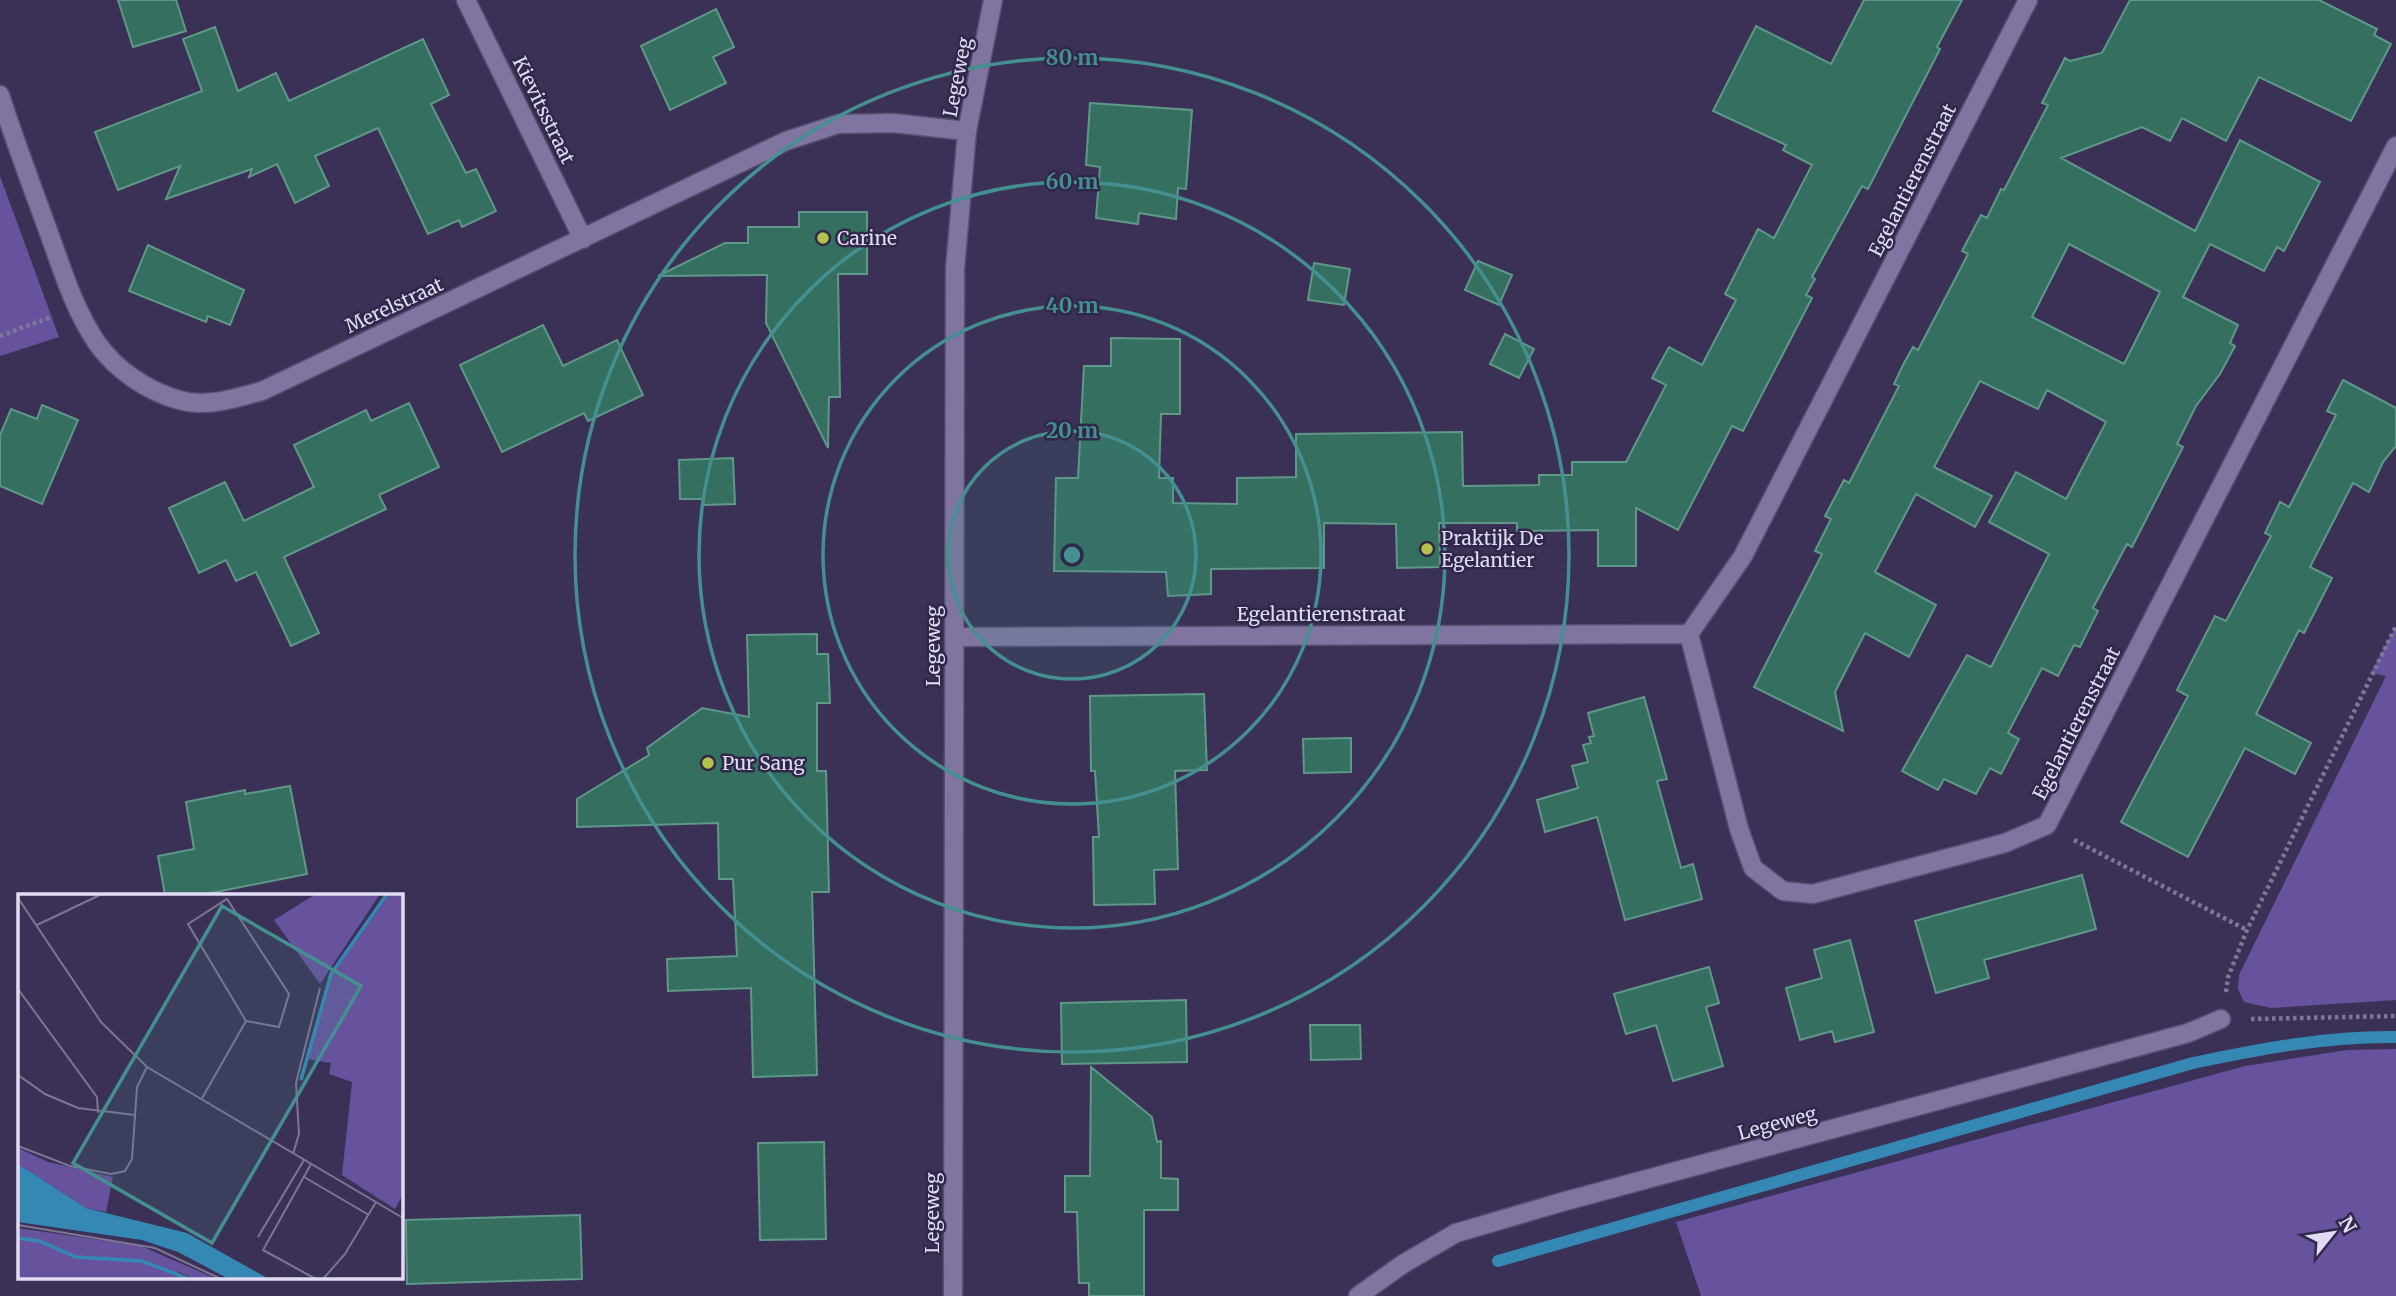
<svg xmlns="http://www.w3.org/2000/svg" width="2396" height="1296" font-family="Merriweather,serif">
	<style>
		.green { fill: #67529e }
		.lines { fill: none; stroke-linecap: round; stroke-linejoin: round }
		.stream { stroke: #3488b3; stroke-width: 12 }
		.building { fill: #356f60; stroke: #5f9888; stroke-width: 2; fill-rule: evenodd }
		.minor-casing { stroke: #574f6f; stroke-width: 21 }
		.path { stroke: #7f7797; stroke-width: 4.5; stroke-dasharray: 3.5 3.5; stroke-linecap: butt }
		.minor { stroke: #7f75a0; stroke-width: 18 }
		.ring { fill: none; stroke: #449090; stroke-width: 3.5 }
		.poi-dot { fill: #b5c249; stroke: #30274b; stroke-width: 2.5 }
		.labels { text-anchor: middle; stroke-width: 5; stroke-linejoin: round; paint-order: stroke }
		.street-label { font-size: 19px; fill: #e1dcf4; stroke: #30274b }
		.poi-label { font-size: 19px; fill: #e1dcf4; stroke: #30274b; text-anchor: start }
		.inset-river { fill: none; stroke: #3488b3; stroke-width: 3.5 }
		.inset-road { fill: none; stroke: #7d7595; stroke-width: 2 }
		.view { fill: #449090; fill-opacity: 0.15; stroke: #449090; stroke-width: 3.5 }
		.inset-edge { fill: none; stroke: #e1dcf4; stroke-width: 3.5 }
		.centre { fill: #449090; stroke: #30274b; stroke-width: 3.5 }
		.ring-label { font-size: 21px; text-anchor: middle; font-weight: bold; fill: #449090; stroke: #30274b; stroke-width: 5; stroke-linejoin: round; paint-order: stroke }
	</style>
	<rect width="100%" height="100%" fill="#3b3156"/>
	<!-- green -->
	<path class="green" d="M0 176 59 337 0 356Z
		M2396 626V1000L2271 1008 2244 1002 2238 989 2239 975 2386 676 2371 673Z
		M2396 1049V1296H1701L1676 1222 2245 1066 2347 1050Z"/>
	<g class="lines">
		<!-- stream -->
		<path class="stream" d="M1498 1261 2193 1063C2259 1049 2328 1036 2396 1037"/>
	</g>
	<!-- building -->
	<path class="building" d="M118 0H176L186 31 133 47Z
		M1864 0H1962L1937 47 1940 49 1868 189 1862 186 1812 277 1815 279 1806 295 1812 298 1743 431 1732 426 1678 530 1636 508V566H1598V530L1517 531V523H1439L1440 567 1397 568 1396 524 1324 523V568L1211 569V594L1168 596 1166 572 1054 571 1056 478H1078L1084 366H1111V338L1180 339V414H1161L1159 478H1173V503L1237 504V478L1296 477V434L1462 432 1463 486 1539 485V475H1572V462H1626L1666 385 1652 378 1669 347 1702 365 1736 300 1725 294 1758 229 1774 238 1812 165 1783 150 1786 145 1713 111 1756 26 1831 64Z
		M2130 0H2319L2377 29 2374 35 2391 44 2351 121 2259 77 2226 141 2182 118 2170 141 2142 127 2061 158 2195 231 2240 140 2320 182 2284 251 2277 247 2264 271 2210 244 2183 297 2238 325 2230 343 2235 346 2220 374 2196 406 2177 444 2183 447 2132 547 2127 544 2093 608 2098 611 2080 647 2074 645 2058 676 2042 668 2008 733 2019 739 2001 774 1990 768 1976 794 1944 779 1938 790 1902 771 1967 655 1991 667 2049 554 1989 522 2016 472 2066 499 2106 422 2047 390 2038 409 1980 381 1934 467 1992 496 1975 527 1916 494 1875 572 1936 605 1909 657 1865 633 1835 692 1843 731 1754 687 1822 554 1815 551 1831 519 1825 516 1844 480 1849 483 1899 386 1894 384 1903 365 1913 347 1918 350 1953 283 1968 254 1962 251 1981 215 1987 218 2001 189 2004 190 2048 105 2042 103 2065 58 2070 61 2102 53ZM2069 244 2160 292 2124 364 2032 317Z
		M716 9 734 47 713 57 726 83 670 110 641 46Z
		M215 27 238 91 276 73 289 101 423 39 449 95 431 104 466 173 476 169 496 211 462 227 459 220 428 234 378 128 315 156 329 186 295 203 277 164 249 177 252 169 166 199 180 166 118 190 95 132 202 91 183 39Z
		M1090 103 1192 110 1186 189 1178 188 1176 219 1139 213 1138 224 1096 218 1100 167 1086 165Z
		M799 212H867V274H838L840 397H829L828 448 766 323 767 275 658 276 725 243H748V227H799Z
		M148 245 244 290 230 325 208 316 206 322 129 291Z
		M1478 261 1512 275 1499 305 1465 290Z
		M1314 263 1350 269 1344 305 1308 300Z
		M543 325 563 366 617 340 643 395 588 421 584 413 502 452 460 365Z
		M1505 334 1534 349 1519 378 1490 364Z
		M2343 380 2396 408V446L2383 462 2369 492 2353 483 2310 567 2332 578 2304 633 2299 630 2256 714 2311 743 2295 774 2245 748 2188 857 2121 822 2188 696 2177 690 2215 616 2226 621 2271 536 2265 533 2280 502 2289 507 2336 415 2327 411Z
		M409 403 439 467 379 495 386 509 284 557 319 633 291 646 256 572 236 581 226 560 199 573 169 508 225 482 244 521 314 487 294 445 366 410 371 421Z
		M42 405 78 420 42 504 0 486V435L11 409 37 419Z
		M733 458 735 504 703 505 702 499H680L679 460Z
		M817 634V654H828L830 703H817V771H826L829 892H812L817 1075 753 1077 751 988 668 991 667 959 737 956 733 879H719L718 823 577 827V799L649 755 647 748 702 708 749 717 747 635Z
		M1204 694 1207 770 1175 771 1178 869 1154 870 1155 904 1094 905 1093 837H1099L1095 771H1091L1090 696Z
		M1644 697 1667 779 1657 781 1681 868 1693 864 1702 899 1625 920 1597 817 1545 832 1537 800 1578 788 1572 766 1588 762 1583 745 1591 743 1589 737 1594 736 1588 713Z
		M1351 738V772L1304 773 1303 739Z
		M290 786 307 874 201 895H165L158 856 194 849 186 802 245 790V794Z
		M2082 875 2096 929 1984 960 1989 978 1936 993 1915 921Z
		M1850 940 1874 1032 1835 1042 1832 1031 1800 1040 1786 988 1822 978 1814 950Z
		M1709 967 1719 1003 1706 1007 1723 1066 1673 1081 1656 1025 1626 1034 1614 994Z
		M1186 1000 1187 1062 1062 1064 1061 1003Z
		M1310 1025H1360L1361 1059 1311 1060Z
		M1091 1067 1152 1117 1157 1142 1161 1141V1178L1178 1179V1210H1144V1296H1089V1283H1079L1077 1212H1065V1176H1090Z
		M824 1142 826 1239 760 1240 758 1143Z
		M580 1215 582 1279 407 1284 406 1220Z"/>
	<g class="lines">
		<defs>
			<path id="minor" d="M466 0 583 239
				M2028 0 1743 556 1689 634 1739 829 1753 868 1783 891 1813 894 2005 843 2047 825 2396 146
				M0 95C15 142 33 189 50 236 63 272 75 311 97 343 116 370 147 391 179 400 206 408 236 398 262 391L786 141 838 124 893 123 967 131
				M954 637 1689 634
				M953 1296 955 269 967 131 993 0
				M1358 1296 1403 1264 1456 1233 1562 1202 2188 1033 2221 1019"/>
		</defs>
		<!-- minor casing -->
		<use href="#minor" class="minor-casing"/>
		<!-- path -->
		<path class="path" d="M0 336 51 317
			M2074 840 2247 930
			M2226 992 2228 977 2247 930 2396 626
			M2251 1019 2396 1016"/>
		<!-- minor -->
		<use href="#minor" class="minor"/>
	</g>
	<!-- distance rings -->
	<circle cx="1072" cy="555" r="124" fill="#449090" fill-opacity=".12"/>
	<g class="ring">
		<circle cx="1072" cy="555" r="124"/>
		<circle cx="1072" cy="555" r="249"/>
		<circle cx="1072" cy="555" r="373"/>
		<circle cx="1072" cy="555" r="497"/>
	</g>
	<!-- markers -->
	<g class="poi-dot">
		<circle cx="823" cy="238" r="7"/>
		<circle cx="1427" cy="549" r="7"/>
		<circle cx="708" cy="763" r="7"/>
	</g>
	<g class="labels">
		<!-- street labels -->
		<g class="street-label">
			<text transform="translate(957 77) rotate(-79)" y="7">Legeweg</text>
			<text transform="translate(544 110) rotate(64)" y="7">Kievitsstraat</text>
			<text transform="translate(1912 180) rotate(-63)" y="7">Egelantierenstraat</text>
			<text transform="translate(394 305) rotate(-25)" y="7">Merelstraat</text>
			<text x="1321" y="621">Egelantierenstraat</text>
			<text transform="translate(933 646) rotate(-90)" y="7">Legeweg</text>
			<text transform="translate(2076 723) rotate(-63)" y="7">Egelantierenstraat</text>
			<text transform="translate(1777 1123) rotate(-15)" y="7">Legeweg</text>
			<text transform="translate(932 1213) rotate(-90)" y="7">Legeweg</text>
		</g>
		<!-- poi labels -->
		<g class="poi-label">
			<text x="837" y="245">Carine</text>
			<text x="1441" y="545">Praktijk De<tspan x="1441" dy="22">Egelantier</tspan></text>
			<text x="722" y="770">Pur Sang</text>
		</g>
	</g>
	<!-- overview -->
	<g transform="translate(18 894)">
		<rect width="385" height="385" fill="#3b3156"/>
		<path d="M298 0H362L302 90 256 26ZM371 0H385V300L377 315 324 281 334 188 311 180 313 169 290 165 313 82ZM0 254 30 268 95 283 88 318 68 314 0 270ZM0 334 123 352 199 385H178L160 378 162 385H0Z" fill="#67529e"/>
		<path d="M0 270 68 314 169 339 251 385H211L160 358 124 346 0 328Z" fill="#3488b3"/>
		<path class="inset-river" d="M283 186 313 80 369 0M0 344 21 347 58 363 124 367 171 385"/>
		<path class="inset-road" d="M0 4 83 128 129 173 385 324M19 31 84 0M0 95 79 203 80 219M0 181 27 200 60 214 117 221M183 206 228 127 170 30 209 5 271 100 261 133 228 127M0 252 52 272 93 280 107 277 114 265 119 193 129 173M275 260 281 240 278 189 302 94M293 270 245 356 298 385M286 283 351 321M0 331 137 354 203 385M240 343 286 266M305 385 327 360 358 308"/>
		<path class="view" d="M204 12 343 92 194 349 55 269Z"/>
		<rect width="385" height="385" class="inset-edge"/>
	</g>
	<circle cx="1072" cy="555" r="10" class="centre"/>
	<g class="ring-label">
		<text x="1072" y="65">80 m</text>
		<text x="1072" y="189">60 m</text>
		<text x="1072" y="313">40 m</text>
		<text x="1072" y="438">20 m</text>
	</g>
	<!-- north arrow -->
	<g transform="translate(2333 1233) rotate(60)" stroke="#30274b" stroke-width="5" paint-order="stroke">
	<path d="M0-5L12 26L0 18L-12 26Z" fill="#e1dcf4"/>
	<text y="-10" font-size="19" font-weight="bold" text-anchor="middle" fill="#e1dcf4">N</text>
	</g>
</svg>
